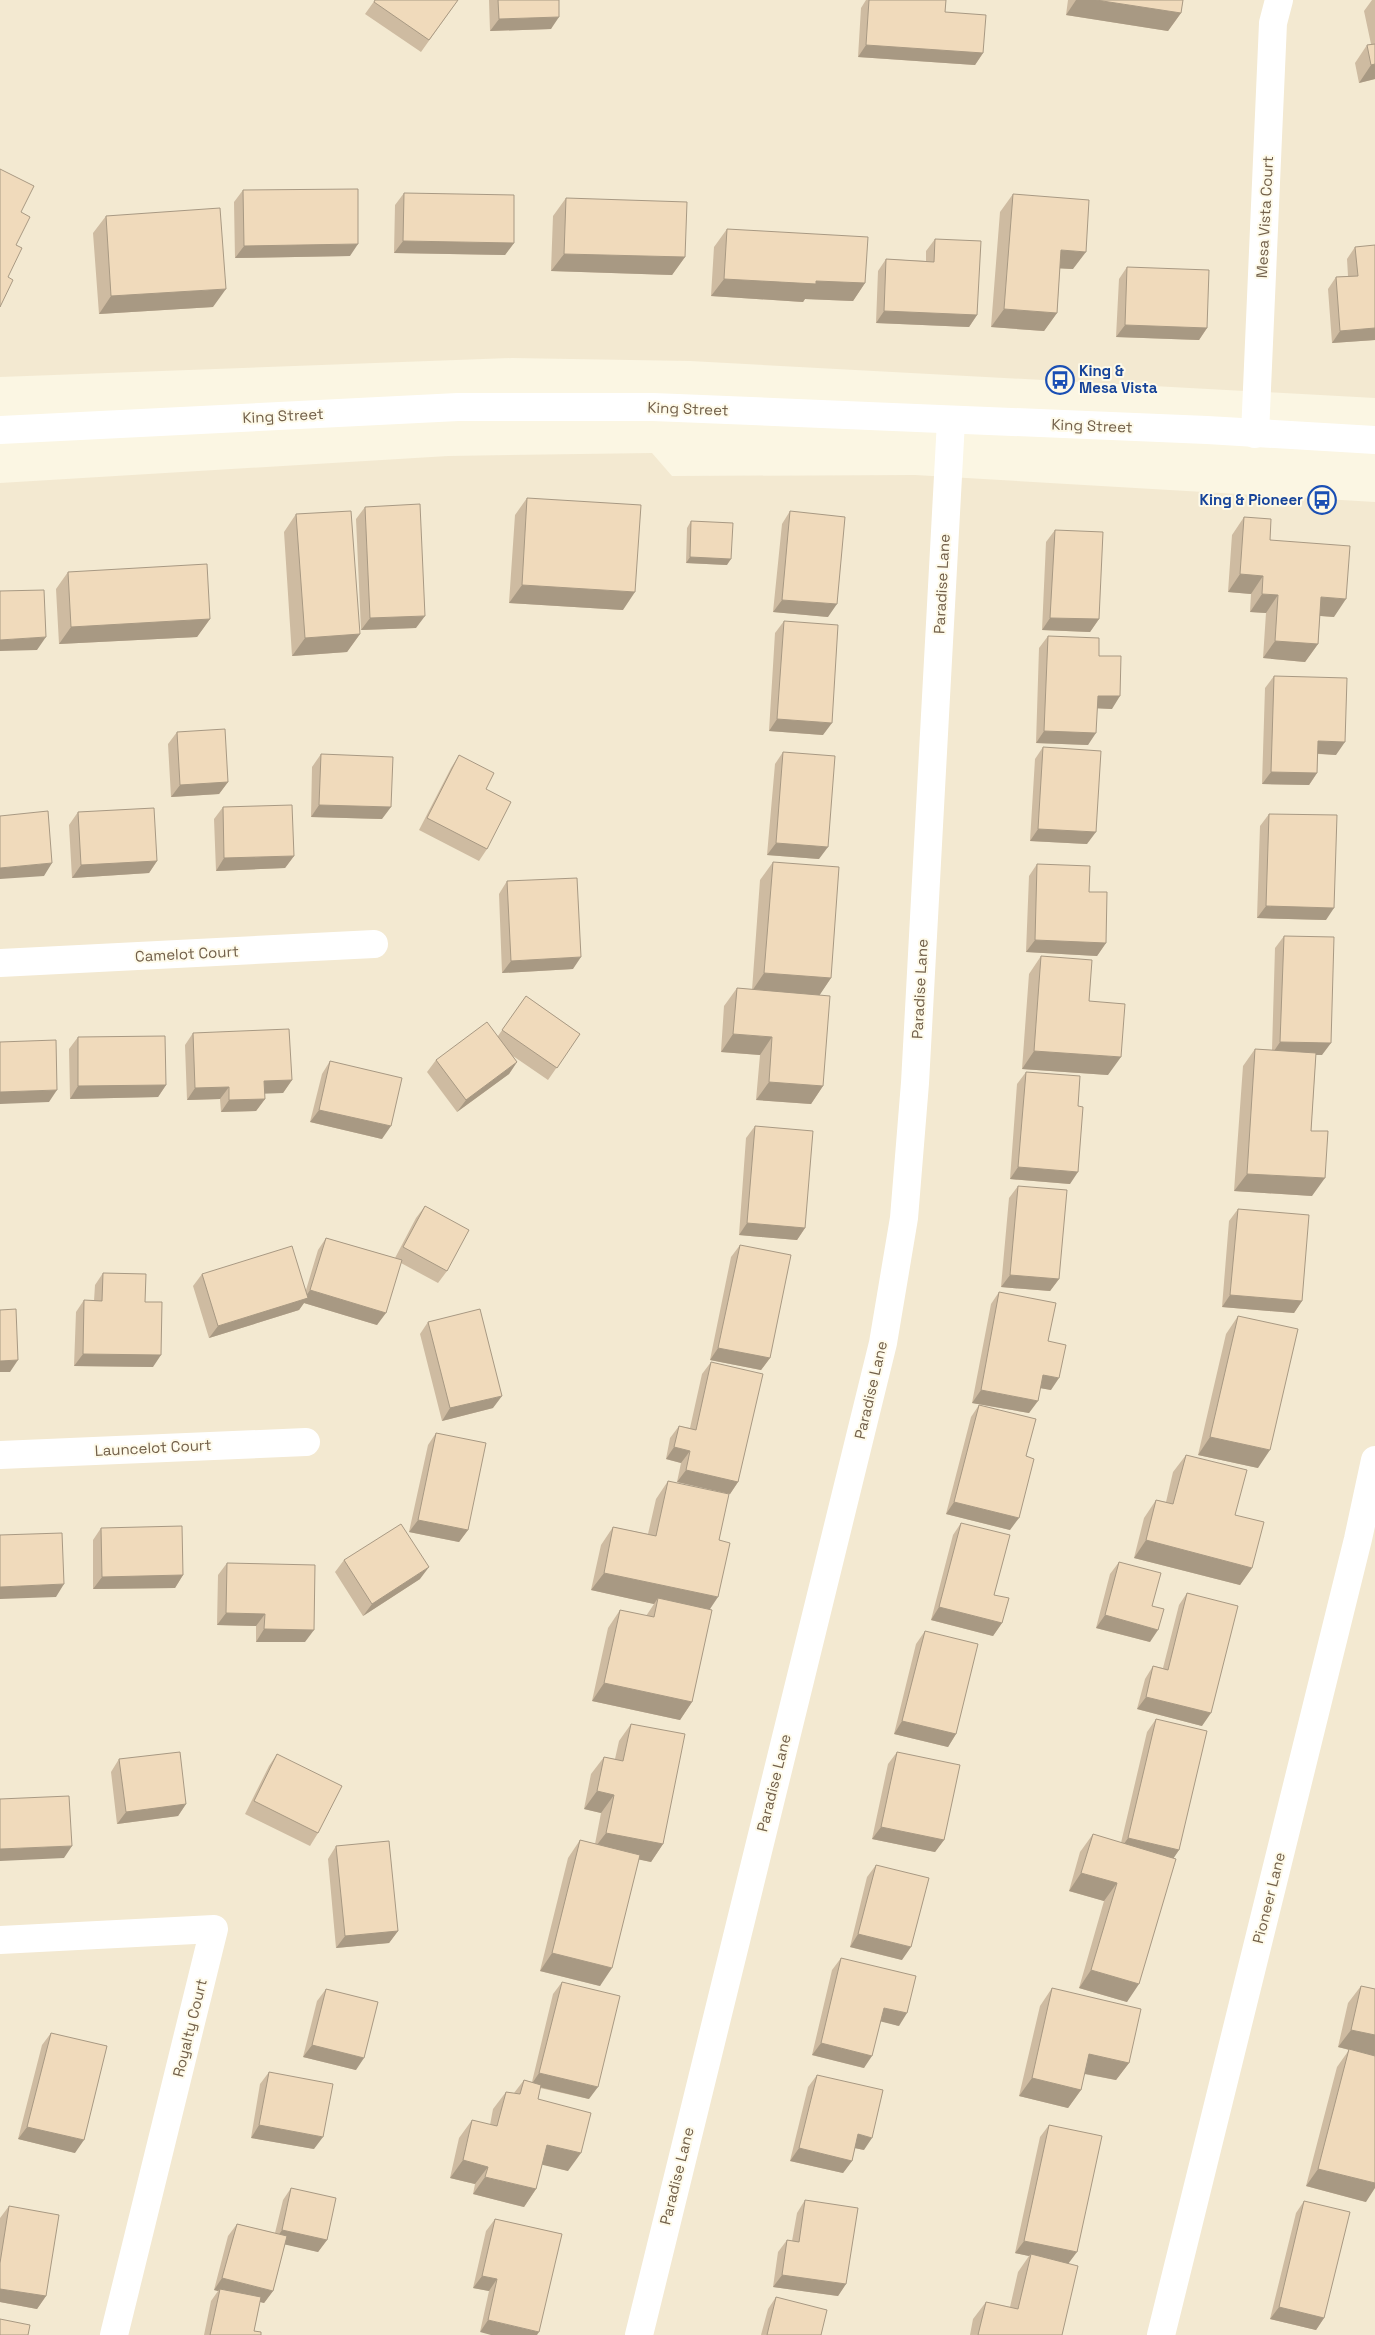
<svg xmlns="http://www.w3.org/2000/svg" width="1375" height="2335" font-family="'Space Grotesk',sans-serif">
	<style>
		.residential { fill: #f3e9d1 }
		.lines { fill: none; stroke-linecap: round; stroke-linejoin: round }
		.minor { stroke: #fff; stroke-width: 28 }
		.tertiary { stroke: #fff; stroke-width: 28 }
		.wall { fill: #cebba1 }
		.shaded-wall { fill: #a89983 }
		.building { fill: #f0dabb; stroke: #a89983 }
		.labels { text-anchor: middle; stroke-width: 4; stroke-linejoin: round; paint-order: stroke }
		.street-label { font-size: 15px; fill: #72604a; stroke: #fefae9 }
		.transit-label { font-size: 15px; font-weight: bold; fill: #164399; stroke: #fefae9; text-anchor: start }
	</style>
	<rect width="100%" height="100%" fill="#fbf6e3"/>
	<!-- residential -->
	<path class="residential" d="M0 0H1375V398L690 361 512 358 0 377Z
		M652 453 672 476 915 475 1375 502V2335H0V483L448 456Z"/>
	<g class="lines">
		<!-- minor -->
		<path class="minor" d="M1255 434 1273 23 1279 0
			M0 963 374 944
			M0 1455 306 1442
			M0 1940 214 1929 114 2335
			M639 2335 883 1343 904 1218 915 1083 951 421
			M1161 2335 1358 1539 1375 1460"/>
		<!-- tertiary -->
		<path class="tertiary" d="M0 430 458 407H653L1207 430 1375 440"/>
	</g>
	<!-- wall -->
	<path class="wall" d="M375 0H458L421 52 365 14Z
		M489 0H559L551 29 490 31Z
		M866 0H946L945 12 983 53 975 65 858 57 861 8Z
		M1068 0H1183L1181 13 1168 31 1066 15Z
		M1372 0H1375V79L1359 83 1355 63 1367 45 1371 44 1364 11Z
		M243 190 350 256 235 258 234 202Z
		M404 193 514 243 505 255 394 253 395 205Z
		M1013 194 1073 269 1060 268 1057 313 1044 331 991 327 1000 212Z
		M566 198 685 257 672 275 551 271 553 216Z
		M106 216 213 307 99 314 93 233Z
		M727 229 865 283 853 301 805 299 803 302 711 296 714 247Z
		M935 239 977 315 969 327 876 323 878 271 886 259 926 261V251Z
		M1355 247 1375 340 1332 343 1328 289 1336 277 1348 276 1347 259Z
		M1127 267 1207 328 1199 340 1116 337 1119 279Z
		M527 498 623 610 509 603 515 515Z
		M365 507 416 628 361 630 356 519Z
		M790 511 828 617 773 612 782 524Z
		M296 514 360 634 347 652 292 656 284 532Z
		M1244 517 1270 540 1334 617 1320 616 1318 644 1305 662 1263 658 1266 613 1250 612 1251 594 1228 592 1232 535Z
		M691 521 727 565 686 563 687 528Z
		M1055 530 1099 619 1090 632 1042 630 1046 542Z
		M68 572 210 619 197 637 59 644 56 589Z
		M784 621 823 735 769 731 775 633Z
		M1048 636 1099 656 1112 709 1097 708 1088 745 1036 743 1039 648Z
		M1274 676 1336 755 1318 754 1317 773 1309 785 1262 784 1265 688Z
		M177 732 228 782 219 794 171 797 168 744Z
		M1043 747 1087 844 1030 841 1035 759Z
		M783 752 819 859 767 855 775 764Z
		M321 754 382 819 311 817 312 767Z
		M459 755 486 789 487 849 479 861 419 830 451 768Z
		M223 807 294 856 285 868 216 871 214 819Z
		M78 812 157 861 149 873 72 878 69 825Z
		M1269 814 1326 920 1257 918 1260 826Z
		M773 862 831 978 819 995 823 1086 811 1104 756 1100 760 1055 721 1052 724 1006 737 988 752 990 760 880Z
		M1037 864 1089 892 1106 943 1097 956 1026 952 1029 876Z
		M507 881 573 969 502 973 499 894Z
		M1284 936 1322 1055H1316L1311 1131 1312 1196 1234 1191 1243 1066 1255 1049 1272 1050 1275 948Z
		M1041 956 1089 1001 1108 1075 1022 1069 1029 974Z
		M526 996 580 1034 548 1080 513 1056 517 1062 509 1074 457 1112 427 1072 436 1060 498 1036Z
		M193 1033 292 1080 283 1093H264L265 1099 256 1111 221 1112 220 1099 187 1100 185 1045Z
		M78 1037 166 1085 158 1097 70 1099 69 1049Z
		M330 1061 382 1139 310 1122 322 1074Z
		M1026 1072 1070 1184 1010 1179 1017 1084Z
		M755 1126 805 1228 797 1240 739 1235 746 1138Z
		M1018 1186 1059 1279 1050 1291 1001 1287 1009 1198Z
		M425 1206 447 1271 438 1283 401 1263 377 1325 304 1303 299 1310 209 1338 193 1286 202 1274 306 1290 318 1250 326 1238 395 1258 416 1218Z
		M1238 1209 1302 1301 1294 1313 1222 1307 1229 1221Z
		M740 1245 770 1358 761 1370 710 1360 731 1257Z
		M103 1273 145 1302 153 1367 74 1366 76 1312 84 1300 94 1301 95 1285Z
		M999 1292 1048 1341 1051 1390 1040 1388 1029 1413 972 1403 991 1304Z
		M1238 1316 1258 1468 1198 1455 1226 1334Z
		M428 1322 493 1408 442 1421 420 1334Z
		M711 1362 738 1482 730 1494 677 1482 681 1463 666 1459 670 1438 679 1426 690 1428 702 1374Z
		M979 1405 1026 1456 1010 1530 946 1514 971 1417Z
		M436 1433 468 1530 459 1542 409 1532 428 1445Z
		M1186 1455 1235 1515 1252 1568 1240 1585 1134 1558 1144 1518 1156 1500 1166 1502 1173 1472Z
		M668 1481 719 1540 710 1610 692 1702 680 1720 592 1701 608 1628 620 1610 646 1616 654 1604 591 1590 601 1545 613 1527 648 1534 656 1499Z
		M961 1523 994 1595 1002 1623 993 1636 931 1620 953 1535Z
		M101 1528 183 1575 175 1588 93 1589V1540Z
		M344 1560 420 1579 363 1616 335 1572Z
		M1119 1562 1152 1606 1150 1642 1096 1628 1110 1574Z
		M227 1563 305 1642H256V1626L217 1625 218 1575Z
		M1187 1593 1202 1726 1137 1709 1145 1679 1153 1666 1163 1668 1179 1605Z
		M925 1631 956 1734 948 1747 894 1734 916 1644Z
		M1156 1719 1179 1850 1173 1858 1127 2002 1079 1988 1104 1901 1069 1891 1080 1852 1093 1834 1121 1843 1147 1732Z
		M631 1724 663 1844 651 1862 638 1859 600 1986 540 1971 568 1858 580 1840 595 1844 601 1813 584 1809 591 1774 604 1757 615 1759 619 1741Z
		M897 1752 944 1840 935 1852 872 1839 888 1764Z
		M277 1754 318 1833 310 1846 245 1814 269 1766Z
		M119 1759 186 1804 178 1816 117 1824 111 1772Z
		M336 1846 398 1931 389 1943 336 1948 328 1859Z
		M876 1865 902 1960 850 1947 867 1877Z
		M841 1958 899 2026 881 2021 864 2068 812 2055 832 1970Z
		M562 1982 589 2099 540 2088 538 2099 568 2171 542 2164 536 2189 524 2207 473 2194 475 2184 450 2178 459 2138 472 2120 490 2125 493 2109 506 2092 514 2093 524 2080 532 2082 553 1994Z
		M1361 1986 1375 1989V2056L1364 2053 1366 2202 1306 2186 1337 2067 1349 2050 1338 2047 1348 2003Z
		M1052 1988 1129 2063 1116 2080 1084 2074 1081 2090 1068 2108 1019 2096 1040 2006Z
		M326 1989 356 2070 303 2057 317 2001Z
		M51 2033 75 2153 18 2139 42 2045Z
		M269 2072 314 2149 251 2138 260 2084Z
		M817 2075 864 2150 855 2148 852 2161 843 2173 790 2161 808 2087Z
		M1049 2125 1069 2264 1062 2335H970L973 2319 986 2302 1010 2307 1018 2272 1029 2256 1015 2253 1040 2137Z
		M291 2188 327 2240 318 2252 285 2244 273 2291 264 2303 260 2302 254 2331 261 2335H204L211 2301 218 2291 214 2290 228 2236 237 2224 275 2233 283 2200Z
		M805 2200 846 2284 838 2296 773 2287 778 2252 787 2240 792 2241 797 2213Z
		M1304 2201 1324 2318 1316 2330 1270 2319 1296 2213Z
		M9 2206 46 2296 37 2309 0 2302V2218Z
		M495 2219 562 2234 480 2332 489 2291 473 2288 486 2231Z
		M776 2297 821 2335H761L768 2309Z"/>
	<!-- shaded-wall -->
	<path class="shaded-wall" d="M1076 0H1096L1181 13 1168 31 1066 15Z
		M559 17 551 29 490 31 499 19Z
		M866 45 983 53 975 65 858 57Z
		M1375 64V79L1359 83 1371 65Z
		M403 241 514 243 505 255 394 253Z
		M358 244 350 256 235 258 244 246Z
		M1061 250 1086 252 1073 269 1049 268Z
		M564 254 685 257 672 275 551 271Z
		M724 279 816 281 865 283 853 301 805 299 803 302 711 296Z
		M226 289 213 307 99 314 111 296Z
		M1004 309 1057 313 1044 331 991 327Z
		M884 311 977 315 969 327 876 323Z
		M1125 325 1207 328 1199 340 1116 337Z
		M1375 328V340L1332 343 1340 331Z
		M690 557 731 559 727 565 686 563Z
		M1240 574 1263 576 1251 594 1228 592Z
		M522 585 635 592 623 610 509 603Z
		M1262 594 1278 595 1266 613 1250 612Z
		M1321 597 1346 599 1334 617 1309 615Z
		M782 600 837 604 828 617 773 612Z
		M425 616 416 628 361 630 370 618Z
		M1050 618 1099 619 1090 632 1042 630Z
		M210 619 197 637 59 644 71 627Z
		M360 634 347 652 292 656 305 638Z
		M46 637 37 650 0 651V640Z
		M1275 641 1318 644 1305 662 1263 658Z
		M1098 696H1120L1112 709 1089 708Z
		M777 719 832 723 823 735 769 731Z
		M1044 731 1096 733 1088 745 1036 743Z
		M1318 741 1345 742 1336 755 1309 753Z
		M1271 772 1317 773 1309 785 1262 784Z
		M228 782 219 794 171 797 180 785Z
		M319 805 391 807 382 819 311 817Z
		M1038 829 1096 832 1087 844 1030 841Z
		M776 843 828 847 819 859 767 855Z
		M294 856 285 868 216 871 224 858Z
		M157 861 149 873 72 878 81 865Z
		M52 863 44 876 0 879V868Z
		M1266 906 1334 908 1326 920 1257 918Z
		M1035 940 1106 943 1097 956 1026 952Z
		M581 957 573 969 502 973 511 961Z
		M764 973 831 978 819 996 752 991Z
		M733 1034 772 1037 760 1055 721 1052Z
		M1280 1042 1331 1043 1322 1055 1272 1054Z
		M1034 1051 1121 1057 1108 1075 1022 1069Z
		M517 1062 509 1074 457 1112 466 1100Z
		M292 1080 283 1093 256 1094 264 1081Z
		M769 1082 823 1086 811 1104 756 1100Z
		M166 1085 158 1097 70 1099 78 1086Z
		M229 1087 220 1099 187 1100 195 1088Z
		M57 1090 49 1102 0 1104V1092Z
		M265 1099 256 1111 221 1112 229 1100Z
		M319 1110 391 1126 382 1139 310 1122Z
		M1018 1167 1078 1172 1070 1184 1010 1179Z
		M1247 1174 1325 1178 1312 1196 1234 1191Z
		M747 1223 805 1228 797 1240 739 1235Z
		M1010 1275 1059 1279 1050 1291 1001 1287Z
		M310 1290 386 1313 377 1325 304 1303 299 1310 209 1338 218 1326 304 1299Z
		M1230 1295 1302 1301 1294 1313 1222 1307Z
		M718 1348 770 1358 761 1370 710 1360Z
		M83 1354 161 1355 153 1367 74 1366Z
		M18 1360 10 1372H0V1361Z
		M1043 1375 1059 1378 1051 1390 1034 1387Z
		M981 1390 1038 1401 1029 1413 972 1403Z
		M502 1396 493 1408 442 1421 450 1408Z
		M1210 1437 1270 1450 1258 1468 1198 1455Z
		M674 1447 690 1451 681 1463 666 1459Z
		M686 1470 738 1482 730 1494 677 1482Z
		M954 1502 1019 1518 1010 1530 946 1514Z
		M418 1520 468 1530 459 1542 409 1532Z
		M1146 1540 1252 1568 1240 1585 1134 1558Z
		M429 1567 420 1579 363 1616 372 1604Z
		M604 1573 718 1597 706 1615 658 1598 654 1604 591 1590Z
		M183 1575 175 1588 93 1589 102 1577Z
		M64 1584 56 1597 0 1599V1587Z
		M939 1607 1002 1623 993 1636 931 1620Z
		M226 1613 265 1614 256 1626 217 1625Z
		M1105 1615 1158 1630 1150 1642 1096 1628Z
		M264 1629 314 1630 305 1642H256Z
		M604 1683 692 1702 680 1720 592 1701Z
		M1146 1697 1211 1713 1202 1726 1137 1709Z
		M902 1721 956 1734 948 1747 894 1734Z
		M597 1791 614 1795 601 1813 584 1809Z
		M186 1804 178 1816 117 1824 126 1812Z
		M881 1827 944 1840 935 1852 872 1839Z
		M606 1833 663 1844 651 1862 593 1850Z
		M1128 1838 1179 1850 1171 1862 1119 1851Z
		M72 1846 64 1858 0 1861V1849Z
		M1081 1873 1117 1883 1104 1901 1069 1891Z
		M398 1931 389 1943 336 1948 345 1936Z
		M858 1934 911 1947 902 1960 850 1947Z
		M552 1953 612 1968 600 1986 540 1971Z
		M1091 1970 1139 1984 1127 2002 1079 1988Z
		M884 2008 907 2013 899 2026 875 2020Z
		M1351 2030 1375 2035V2056L1338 2047Z
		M821 2043 872 2056 864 2068 812 2055Z
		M312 2045 364 2058 356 2070 303 2057Z
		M1089 2054 1129 2063 1116 2080 1076 2072Z
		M539 2073 598 2087 589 2099 531 2085Z
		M1032 2078 1081 2090 1068 2108 1019 2096Z
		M259 2125 323 2137 314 2149 251 2138Z
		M27 2127 84 2140 75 2153 18 2139Z
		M858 2134 872 2138 864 2150 850 2147Z
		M547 2145 581 2153 568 2171 535 2163Z
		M799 2148 852 2161 843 2173 790 2161Z
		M463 2160 488 2167 475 2184 450 2178Z
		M1318 2169 1375 2183V2188L1366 2202 1306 2186Z
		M485 2177 536 2189 524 2207 473 2194Z
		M282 2230 327 2240 318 2252 274 2242Z
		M1024 2241 1077 2252 1068 2264 1031 2254 1029 2256 1015 2253Z
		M782 2275 846 2284 838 2296 773 2287Z
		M482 2276 497 2279 489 2291 473 2288Z
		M222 2278 273 2291 264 2303 219 2291 220 2289 218 2291 214 2290Z
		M0 2289 46 2296 37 2309 0 2302Z
		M1279 2307 1324 2318 1316 2330 1270 2319Z
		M488 2320 539 2332 537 2335H491L480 2332Z"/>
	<!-- building -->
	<path class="building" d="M375 0H458L429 40 374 2Z
		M498 0H559V17L499 19Z
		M869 0H946L945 12 986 15 983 53 866 45Z
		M1096 0H1183L1181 13Z
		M1375 44V64L1371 65 1367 45Z
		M0 169 34 186 21 212 30 217 16 245 22 248 8 277 13 280 0 307Z
		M358 189V244L244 246 243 190Z
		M404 193 514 195V243L403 241Z
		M1013 194 1089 200 1086 252 1061 250 1057 313 1004 309Z
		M566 198 687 202 685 257 564 254Z
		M220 208 226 289 111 296 106 216Z
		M727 229 868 237 865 283 816 281V284L724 279Z
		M935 239 981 241 977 315 884 311 886 259 934 262Z
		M1375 245V328L1340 331 1336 277 1358 276 1355 247Z
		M1127 267 1209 270 1207 328 1125 325Z
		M527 498 641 505 635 592 522 585Z
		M420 504 425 616 370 618 365 507Z
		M351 511 360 634 305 638 296 514Z
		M790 511 845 517 837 604 782 600Z
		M1244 517 1271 519 1270 540 1350 546 1346 599 1321 597 1318 644 1275 641 1278 595 1262 594 1263 576 1240 574Z
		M691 521 733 523 731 559 690 557Z
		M1055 530 1103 532 1099 619 1050 618Z
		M207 564 210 619 71 627 68 572Z
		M44 590 46 637 0 640V591Z
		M784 621 838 625 832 723 777 719Z
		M1048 636 1099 638V656H1121L1120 696H1098L1096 733 1044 731Z
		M1274 676 1347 678 1345 742 1318 741 1317 773 1271 772Z
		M225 729 228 782 180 785 177 732Z
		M1043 747 1101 751 1096 832 1038 829Z
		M783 752 835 756 828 847 776 843Z
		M321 754 393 757 391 807 319 805Z
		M459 755 494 773 486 789 511 802 487 849 427 818Z
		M292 805 294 856 224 858 223 807Z
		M154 808 157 861 81 865 78 812Z
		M48 811 52 863 0 868V816Z
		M1269 814 1337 815 1334 908 1266 906Z
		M773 862 839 867 831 978 764 973Z
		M1037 864 1090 866 1089 892H1107L1106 943 1035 940Z
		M577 878 581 957 511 961 507 881Z
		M1284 936 1334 937 1331 1043 1280 1042Z
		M1041 956 1092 960 1089 1001 1125 1004 1121 1057 1034 1051Z
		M737 988 830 996 823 1086 769 1082 772 1037 733 1034Z
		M526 996 580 1034 557 1068 502 1030Z
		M487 1022 517 1062 466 1100 436 1060Z
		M289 1029 292 1080 264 1081 265 1099 229 1100V1087L195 1088 193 1033Z
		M165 1036 166 1085 78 1086V1037Z
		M56 1040 57 1090 0 1092V1042Z
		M1255 1049 1316 1053 1311 1131H1328L1325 1178 1247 1174Z
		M330 1061 402 1078 391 1126 319 1110Z
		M1026 1072 1080 1076 1078 1106 1083 1107 1078 1172 1018 1167Z
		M755 1126 813 1131 805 1228 747 1223Z
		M1018 1186 1067 1190 1059 1279 1010 1275Z
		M425 1206 469 1230 447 1271 403 1247Z
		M1238 1209 1309 1215 1302 1301 1230 1295Z
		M326 1238 402 1260 386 1313 310 1290Z
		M740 1245 791 1255 770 1358 718 1348Z
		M292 1246 308 1298 218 1326 202 1274Z
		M103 1273 146 1274 145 1302H162L161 1355 83 1354 84 1300 102 1301Z
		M999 1292 1056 1303 1048 1341 1066 1345 1059 1378 1043 1375 1038 1401 981 1390Z
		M16 1309 18 1360 0 1361V1310Z
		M480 1309 502 1396 450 1408 428 1322Z
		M1238 1316 1298 1329 1270 1450 1210 1437Z
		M711 1362 763 1374 738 1482 686 1470 690 1451 674 1447 679 1426 696 1430Z
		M979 1405 1036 1419 1026 1456 1034 1459 1019 1518 954 1502Z
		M436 1433 486 1443 468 1530 418 1520Z
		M1186 1455 1247 1470 1235 1515 1264 1522 1252 1568 1146 1540 1156 1500 1173 1504Z
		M668 1481 729 1494 719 1540 730 1543 718 1597 604 1573 613 1527 656 1536Z
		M961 1523 1010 1535 994 1595 1009 1598 1002 1623 939 1607Z
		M401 1524 429 1567 372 1604 344 1560Z
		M182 1526 183 1575 102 1577 101 1528Z
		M62 1533 64 1584 0 1587V1535Z
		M1119 1562 1161 1573 1152 1606 1164 1609 1158 1630 1105 1615Z
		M227 1563 315 1565 314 1630 264 1629 265 1614 226 1613Z
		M1187 1593 1238 1606 1211 1713 1146 1697 1153 1666 1168 1670Z
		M658 1598 712 1610 692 1702 604 1683 620 1610 654 1617Z
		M925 1631 978 1644 956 1734 902 1721Z
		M1156 1719 1207 1731 1179 1850 1128 1838Z
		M631 1724 685 1734 663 1844 606 1833 614 1795 597 1791 604 1757 623 1761Z
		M180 1752 186 1804 126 1812 119 1759Z
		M897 1752 960 1765 944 1840 881 1827Z
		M277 1754 342 1786 318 1833 254 1801Z
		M69 1796 72 1846 0 1849V1799Z
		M1093 1834 1176 1859 1139 1984 1091 1970 1117 1883 1081 1873Z
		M580 1840 640 1855 612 1968 552 1953Z
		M389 1841 398 1931 345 1936 336 1846Z
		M876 1865 929 1878 911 1947 858 1934Z
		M841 1958 916 1976 907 2013 884 2008 872 2056 821 2043Z
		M562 1982 620 1996 598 2087 539 2073Z
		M1361 1986 1375 1989V2035L1351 2030Z
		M1052 1988 1141 2009 1129 2063 1089 2054 1081 2090 1032 2078Z
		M326 1989 378 2002 364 2058 312 2045Z
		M51 2033 107 2046 84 2140 27 2127Z
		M1349 2049 1375 2056V2183L1318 2169Z
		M269 2072 333 2084 323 2137 259 2125Z
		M817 2075 883 2090 872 2138 858 2134 852 2161 799 2148Z
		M524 2080 541 2085 538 2099 591 2113 581 2153 547 2145 536 2189 485 2177 488 2167 463 2160 472 2120 497 2126 506 2092 520 2094Z
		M1049 2125 1102 2136 1077 2252 1024 2241Z
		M291 2188 336 2198 327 2240 282 2230Z
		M805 2200 858 2208 846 2284 782 2275 787 2240 799 2242Z
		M1304 2201 1350 2212 1324 2318 1279 2307Z
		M9 2206 59 2215 46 2296 0 2289V2263Z
		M495 2219 562 2234 539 2332 488 2320 497 2279 482 2276Z
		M237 2224 287 2236 273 2291 222 2278Z
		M1031 2254 1078 2266 1062 2335H978L986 2302 1018 2309Z
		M220 2289 261 2297 254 2331 261 2332V2335H210Z
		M776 2297 827 2310 821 2335H767Z
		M0 2319 30 2325 28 2335H0Z"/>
	<!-- icons -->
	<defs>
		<symbol id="bus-ring" viewBox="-11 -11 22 22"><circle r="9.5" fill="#fefae9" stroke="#1a4fb4" stroke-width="1.5"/><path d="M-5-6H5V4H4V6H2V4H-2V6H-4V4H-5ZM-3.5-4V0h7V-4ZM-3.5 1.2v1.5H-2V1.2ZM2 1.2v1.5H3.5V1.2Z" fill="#1a4fb4"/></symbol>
	</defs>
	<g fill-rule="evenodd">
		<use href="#bus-ring" x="1044" y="364" width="32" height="32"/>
		<use href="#bus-ring" x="1306" y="484" width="32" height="32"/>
	</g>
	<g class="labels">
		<!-- street labels -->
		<g class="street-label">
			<text transform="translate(1265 217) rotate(-87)" y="5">Mesa Vista Court</text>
			<text transform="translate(688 409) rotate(2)" y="5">King Street</text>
			<text transform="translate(283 416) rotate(-3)" y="5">King Street</text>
			<text transform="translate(1092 426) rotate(2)" y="5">King Street</text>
			<text transform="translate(942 584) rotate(-87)" y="5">Paradise Lane</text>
			<text transform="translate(187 954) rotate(-3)" y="5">Camelot Court</text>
			<text transform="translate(920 989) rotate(-87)" y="5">Paradise Lane</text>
			<text transform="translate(871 1390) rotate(-77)" y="5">Paradise Lane</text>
			<text transform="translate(153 1448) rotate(-3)" y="5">Launcelot Court</text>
			<text transform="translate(774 1783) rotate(-76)" y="5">Paradise Lane</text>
			<text transform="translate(1269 1898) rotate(-76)" y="5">Pioneer Lane</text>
			<text transform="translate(190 2028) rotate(-76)" y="5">Royalty Court</text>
			<text transform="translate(677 2176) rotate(-76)" y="5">Paradise Lane</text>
		</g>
		<!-- transit labels -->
		<g class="transit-label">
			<text x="1079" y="376">King &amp;<tspan x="1079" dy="17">Mesa Vista</tspan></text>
			<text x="1303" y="505" text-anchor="end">King &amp; Pioneer</text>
		</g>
	</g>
</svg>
